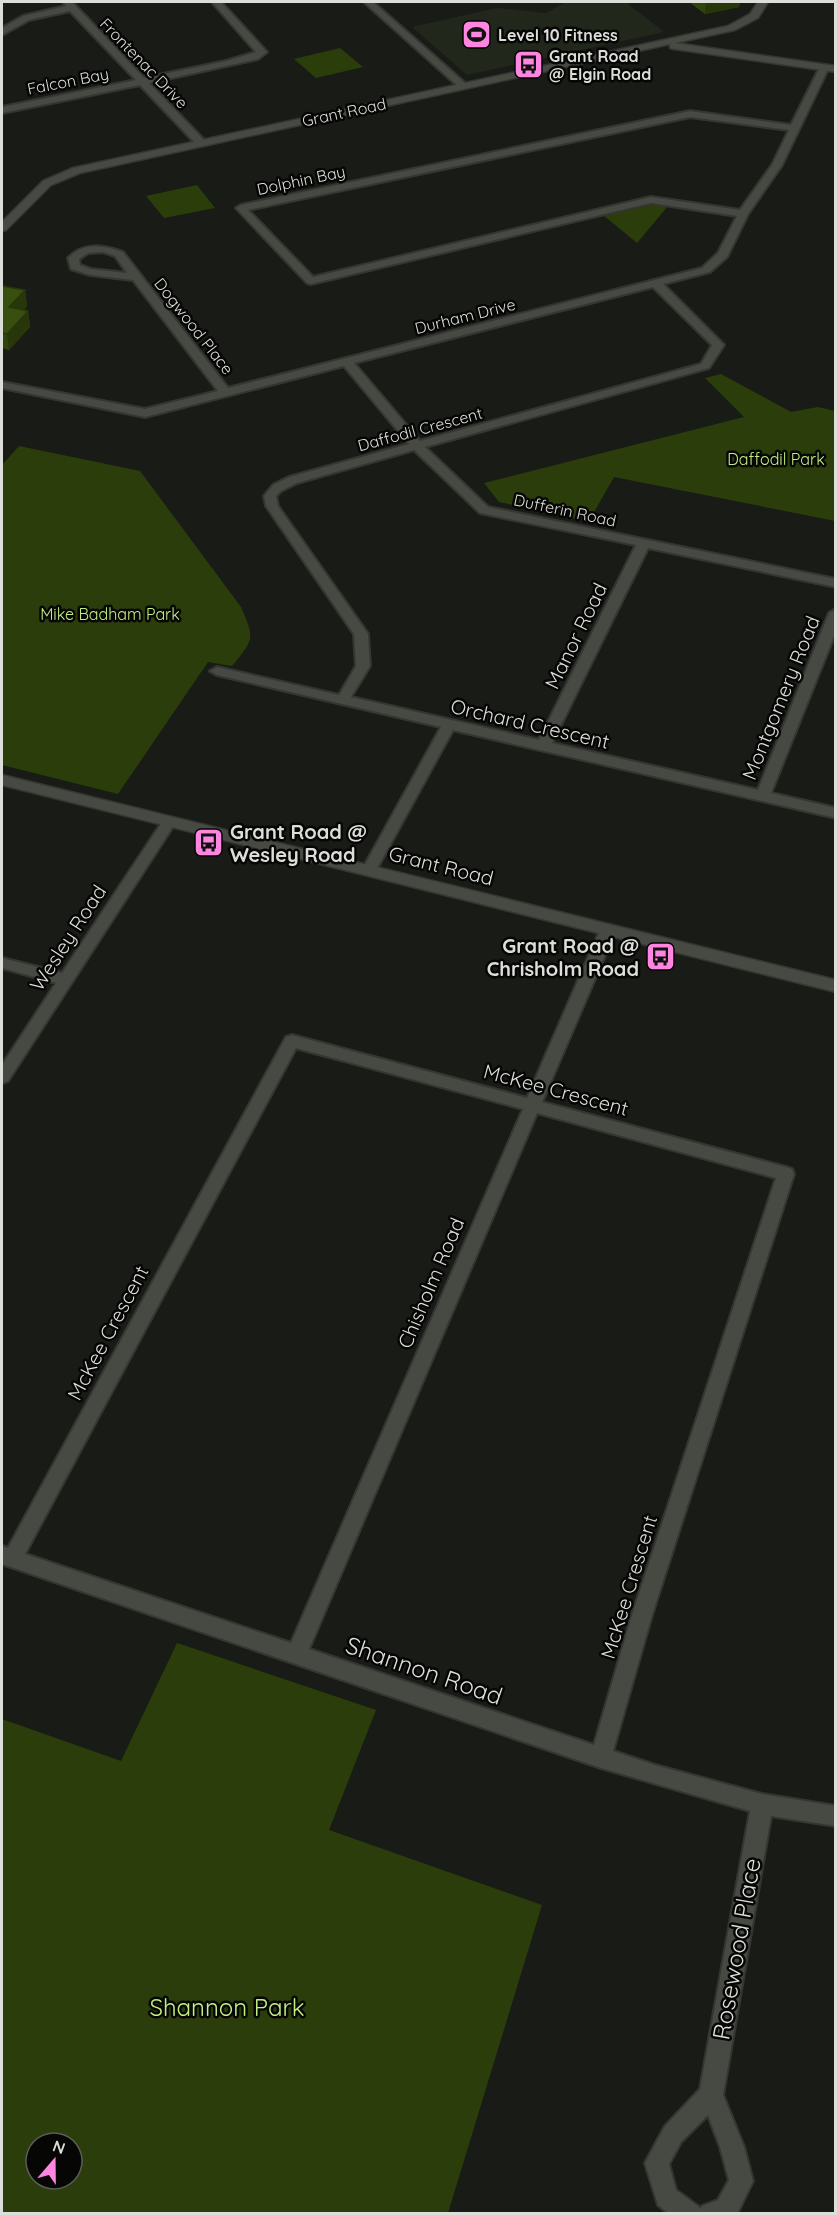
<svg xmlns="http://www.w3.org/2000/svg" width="837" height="2215" font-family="Quicksand,sans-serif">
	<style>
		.built { fill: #22271c }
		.green { fill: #2b3d0b; fill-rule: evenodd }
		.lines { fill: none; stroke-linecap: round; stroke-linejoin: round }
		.street-casing { stroke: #343632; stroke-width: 4 }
		.secondary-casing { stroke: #343632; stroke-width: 3 }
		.street { fill: #464a43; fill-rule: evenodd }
		.secondary { fill: #464a43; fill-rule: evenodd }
		.wall { fill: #30440d }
		.shaded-wall { fill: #27370a }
		.building { fill: #384f0f; stroke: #27370a; stroke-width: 1.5 }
		.labels { text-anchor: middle; stroke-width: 5; stroke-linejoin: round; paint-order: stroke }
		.far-poi-label { font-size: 16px; font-weight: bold; fill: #dcdeda; stroke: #060605; text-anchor: start }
		.far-street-label { font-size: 16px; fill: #dcdeda; stroke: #060605 }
		.far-park-label { font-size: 16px; fill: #c2ef83; stroke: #060605 }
		.street-label { font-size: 20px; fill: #dcdeda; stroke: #060605 }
		.poi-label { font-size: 20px; font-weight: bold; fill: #dcdeda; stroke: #060605; text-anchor: start }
		.near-street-label { font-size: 24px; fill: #dcdeda; stroke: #060605 }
		.near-park-label { font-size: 24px; fill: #c2ef83; stroke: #060605 }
	</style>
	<rect width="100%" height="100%" fill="#191c16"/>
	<!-- built -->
	<path class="built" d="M566 2 627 3 664 32 467 75 412 27 497 8 546 13Z"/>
	<!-- green -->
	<path class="green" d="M340 48 363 67 316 78 294 59Z
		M197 185 215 208 164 218 146 196Z
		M652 203 668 206 637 243 603 215Z
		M721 374 791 412 818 407 835 411V521L614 477 589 521 499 502 484 483 744 417 705 378Z
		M19 446 140 471 241 607C255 639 254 639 232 666L208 662 118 794 2 765V465Z
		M177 1643 376 1710 329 1830 542 1905 448 2213H2V1719L121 1761ZM36 2143H72V2179H36Z"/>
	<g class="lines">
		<defs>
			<path id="street" d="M63 2H72L144 78 226 61 256 52 212 2H221L267 52 258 59 149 83 205 141 206 143 201 146 197 145 140 85 2 113V107L136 80 70 11 29 20 2 35V28L23 16 66 6Z
				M364 2H373L466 84V88H460Z
				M821 65 829 67 782 165 748 214 727 257 710 272 663 284 724 345 709 368 425 447 488 507 836 579V587L648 548 552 743 758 790 829 613 836 609V631L771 793 836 808V818L453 730 374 874H364L362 870 441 727 217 675 210 671 217 667 339 695 356 666 354 634 266 506 264 496 273 485 289 477 409 444 344 366 145 417 2 388V382L145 409 218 391 133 280 90 275 71 269 68 258C83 242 103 245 123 252L228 388 702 268 718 253 737 216 651 203 311 284 307 283 236 208 241 205 690 111 791 125ZM690 117 789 130 772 165 740 210 651 197 313 277 248 210ZM103 252 115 256 127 273 91 269 80 265 79 259 88 253ZM653 287 712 345 701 364 420 441 354 363ZM414 450 480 513 636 545 539 740 351 697 370 666 368 634 278 506 276 496 281 491 297 483Z
				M169 817 176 822 174 825 8 1081 2 1083V1065L56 983 2 968V958L62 973 164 819Z
				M608 925 613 926 616 930 542 1102 786 1167 792 1169 794 1174 652 1615 613 1751 655 1765 762 1794 836 1806V1826L771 1816 723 2095 744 2147 753 2181 737 2214H669L658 2205 645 2163 665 2126 700 2089 750 1811 601 1768 2 1564V1546L8 1548 286 1037 292 1035 527 1098 600 930 603 926ZM296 1048 523 1109 291 1643 25 1554ZM537 1113 776 1178 632 1615 594 1745 309 1649ZM708 2115 720 2147 729 2180 718 2200 702 2206 700 2209 698 2206 676 2190 669 2164 681 2142Z"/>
			<path id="secondary" d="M758 2H768L758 18 735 30 675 43 836 66V72L674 49 670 48V44L80 173 51 185 6 230 2 231V222L43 181 73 168 728 26 750 14Z
				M2 775 836 980V992L2 785Z"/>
		</defs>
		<!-- street casing -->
		<use href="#street" class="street-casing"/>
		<!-- secondary casing -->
		<use href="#secondary" class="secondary-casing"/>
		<!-- street -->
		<use href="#street" class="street"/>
		<!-- secondary -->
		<use href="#secondary" class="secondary"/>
	</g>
	<!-- wall -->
	<path class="wall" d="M689 2H740L739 7 705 14Z
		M2 286 25 290 27 306 24 310 28 311 30 327 9 350 2 348Z"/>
	<!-- shaded-wall -->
	<path class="shaded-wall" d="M706 2H740L739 7 705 14Z
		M25 290 27 306 11 323 9 307Z
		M28 311 30 327 9 350 7 334Z"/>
	<!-- building -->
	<path class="building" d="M2 286 25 290 9 307 28 311 7 334 2 333Z"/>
	<!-- icons -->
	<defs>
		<symbol id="stadium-square" viewBox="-11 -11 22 22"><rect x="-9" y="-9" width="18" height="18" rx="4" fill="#fe85e0" stroke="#060605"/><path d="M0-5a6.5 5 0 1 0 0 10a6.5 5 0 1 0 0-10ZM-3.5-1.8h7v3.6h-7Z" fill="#111"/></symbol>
		<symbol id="bus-square" viewBox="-11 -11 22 22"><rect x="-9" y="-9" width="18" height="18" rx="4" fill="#fe85e0" stroke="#060605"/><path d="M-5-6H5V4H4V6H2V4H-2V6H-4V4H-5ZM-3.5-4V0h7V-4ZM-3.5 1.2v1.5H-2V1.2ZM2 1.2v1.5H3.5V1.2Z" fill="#111"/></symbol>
	</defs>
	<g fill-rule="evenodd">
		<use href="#stadium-square" x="460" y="18" width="33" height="33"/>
		<use href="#bus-square" x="512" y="48" width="33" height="33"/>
		<use href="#bus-square" x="192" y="826" width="33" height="33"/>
		<use href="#bus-square" x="644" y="940" width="33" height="33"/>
	</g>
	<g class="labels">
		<!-- far-poi labels -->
		<g class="far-poi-label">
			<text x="498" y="41">Level 10 Fitness</text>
			<text x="549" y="62">Grant Road<tspan x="549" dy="18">@ Elgin Road</tspan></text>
		</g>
		<!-- far-street labels -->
		<g class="far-street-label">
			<text transform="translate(144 63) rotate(46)" y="6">Frontenac Drive</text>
			<text transform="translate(68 81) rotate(-11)" y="6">Falcon Bay</text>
			<text transform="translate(344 112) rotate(-12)" y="6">Grant Road</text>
			<text transform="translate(301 180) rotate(-12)" y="6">Dolphin Bay</text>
			<text transform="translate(465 316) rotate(-14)" y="6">Durham Drive</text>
			<text transform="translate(194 326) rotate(52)" y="6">Dogwood Place</text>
			<text transform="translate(420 429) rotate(-15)" y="6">Daffodil Crescent</text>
			<text transform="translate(565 510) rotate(12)" y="6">Dufferin Road</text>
		</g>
		<!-- far-park labels -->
		<g class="far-park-label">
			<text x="776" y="465">Daffodil Park</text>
			<text x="110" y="620">Mike Badham Park</text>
		</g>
		<!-- street labels -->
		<g class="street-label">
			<text transform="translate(576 636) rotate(-64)" y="7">Manor Road</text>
			<text transform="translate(781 698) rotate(-68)" y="7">Montgomery Road</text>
			<text transform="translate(530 724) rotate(13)" y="7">Orchard Crescent</text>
			<text transform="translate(441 866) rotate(14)" y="7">Grant Road</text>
			<text transform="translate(68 938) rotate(-57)" y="7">Wesley Road</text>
			<text transform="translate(556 1090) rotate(15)" y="7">McKee Crescent</text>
			<text transform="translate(431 1283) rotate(-67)" y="7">Chisholm Road</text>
			<text transform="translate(108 1333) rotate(-62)" y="7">McKee Crescent</text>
			<text transform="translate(629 1587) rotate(-73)" y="7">McKee Crescent</text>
		</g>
		<!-- poi labels -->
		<g class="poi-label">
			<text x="230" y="839">Grant Road @<tspan x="230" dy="23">Wesley Road</tspan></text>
			<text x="639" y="953" text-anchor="end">Grant Road @<tspan x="639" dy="23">Chrisholm Road</tspan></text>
		</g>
		<!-- near-street labels -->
		<g class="near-street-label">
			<text transform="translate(424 1671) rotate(19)" y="8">Shannon Road</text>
			<text transform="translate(737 1949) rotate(-80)" y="8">Rosewood Place</text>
		</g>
		<!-- near-park labels -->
		<g class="near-park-label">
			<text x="227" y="2016">Shannon Park</text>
		</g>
	</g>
	<!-- border -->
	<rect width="837" height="2215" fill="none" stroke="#dcdeda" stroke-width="6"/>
	<!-- north arrow -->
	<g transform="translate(54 2161) rotate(20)"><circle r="28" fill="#060605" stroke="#5c5c5a" stroke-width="1.5"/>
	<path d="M0-4.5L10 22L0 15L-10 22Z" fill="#fe85e0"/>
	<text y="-9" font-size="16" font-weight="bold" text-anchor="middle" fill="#dcdeda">N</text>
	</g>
</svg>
